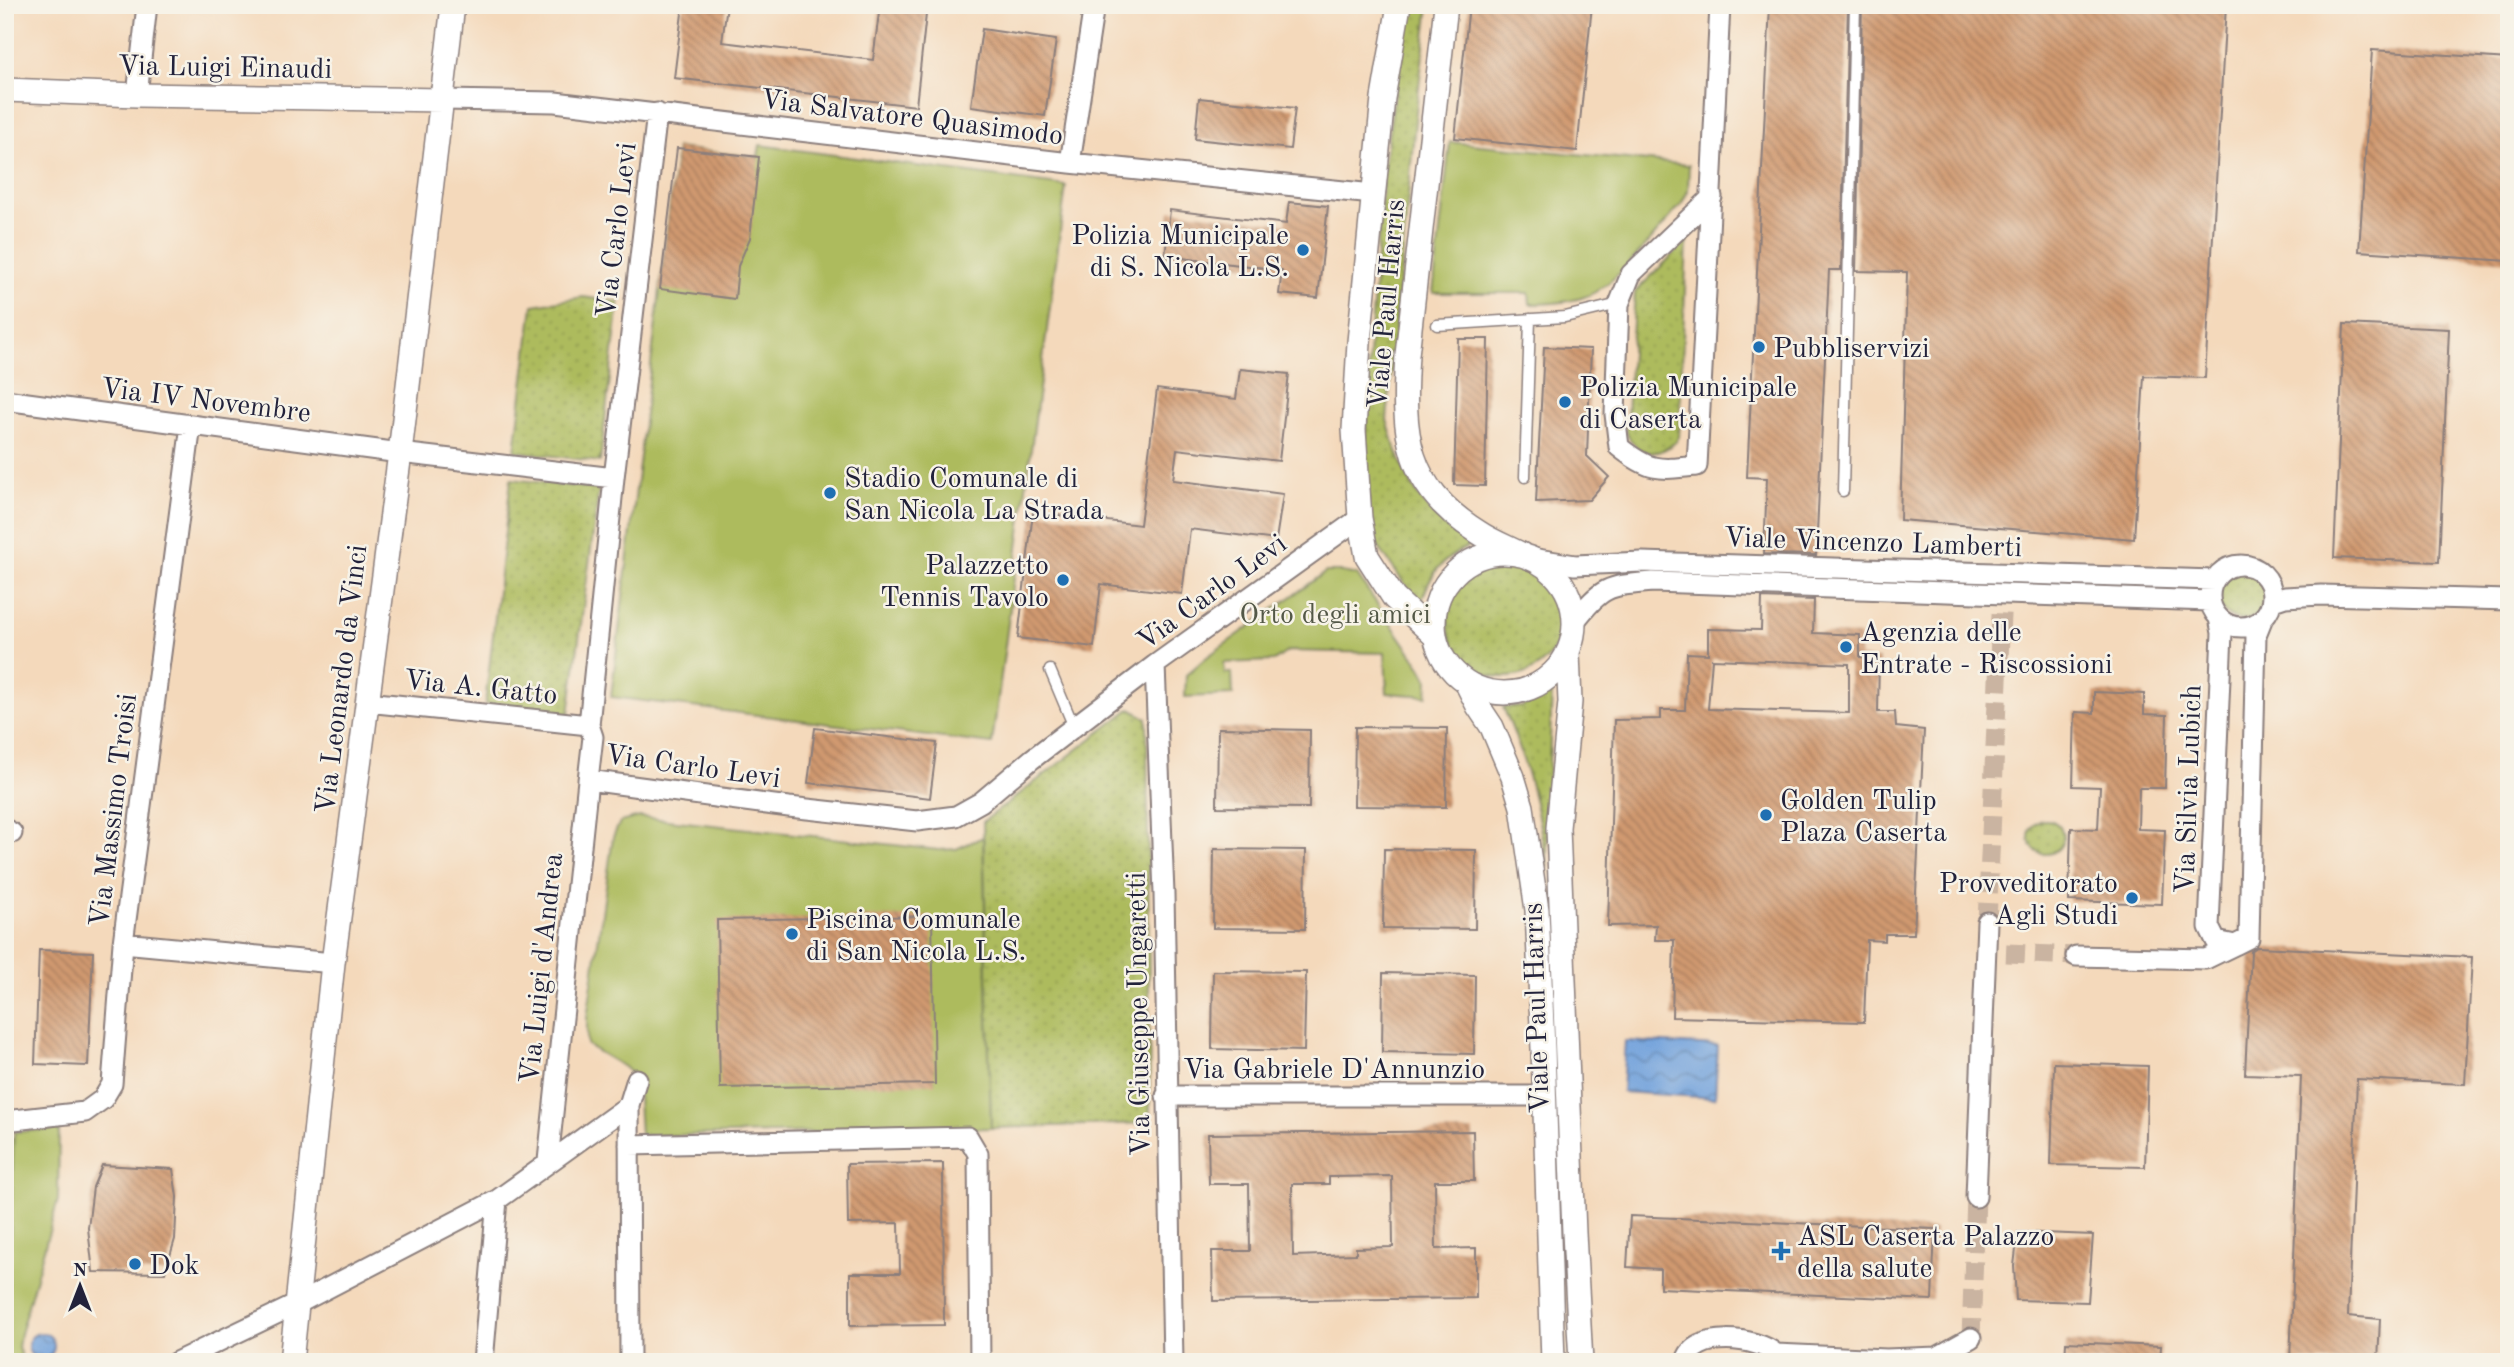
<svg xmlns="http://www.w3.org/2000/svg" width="2514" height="1367" font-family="'Old Standard TT',serif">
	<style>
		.grass { fill: url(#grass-dots); stroke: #686e4c; stroke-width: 2 }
		.green { fill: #adbb5d; stroke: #686e4c; stroke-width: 2 }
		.water { fill: url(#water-waves); stroke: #4a628c; stroke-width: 2 }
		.building { fill: url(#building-back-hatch); fill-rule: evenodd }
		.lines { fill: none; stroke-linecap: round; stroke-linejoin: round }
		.minor-tunnel { stroke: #cab4a1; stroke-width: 19; stroke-dasharray: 19 10; stroke-linecap: butt }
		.service-casing { stroke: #8b7e7b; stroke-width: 13 }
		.minor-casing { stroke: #8b7e7b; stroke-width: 23 }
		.tertiary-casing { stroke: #8b7e7b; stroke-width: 26 }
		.service { stroke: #fff; stroke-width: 10 }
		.minor { stroke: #fff; stroke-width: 19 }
		.tertiary { stroke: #fff; stroke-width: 23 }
		.poi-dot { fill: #1f6fb2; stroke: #f7f3e8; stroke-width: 2.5 }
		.labels { text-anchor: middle; stroke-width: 5; stroke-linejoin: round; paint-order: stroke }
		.street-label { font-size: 28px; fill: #22223b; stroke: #f7f3e8 }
		.poi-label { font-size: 28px; fill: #22223b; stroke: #f7f3e8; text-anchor: start }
		.park-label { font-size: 28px; fill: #535847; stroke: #f7f3e8 }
	</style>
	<defs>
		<pattern id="grass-dots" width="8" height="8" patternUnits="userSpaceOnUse" patternTransform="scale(1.75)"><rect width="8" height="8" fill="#adbb5d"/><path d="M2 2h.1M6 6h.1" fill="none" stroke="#95a052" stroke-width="1.8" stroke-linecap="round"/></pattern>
		<pattern id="water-waves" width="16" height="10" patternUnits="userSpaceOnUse" patternTransform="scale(1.75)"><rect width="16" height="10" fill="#72a2dc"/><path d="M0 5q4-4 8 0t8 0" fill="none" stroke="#5d84b4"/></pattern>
		<pattern id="building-back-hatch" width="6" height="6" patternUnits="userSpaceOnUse" patternTransform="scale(1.75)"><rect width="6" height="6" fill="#d09970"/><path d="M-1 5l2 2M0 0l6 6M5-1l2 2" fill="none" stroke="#a87c5d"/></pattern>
	</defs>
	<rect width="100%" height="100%" fill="#f7f3e8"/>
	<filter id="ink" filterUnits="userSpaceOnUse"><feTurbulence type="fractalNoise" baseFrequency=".0143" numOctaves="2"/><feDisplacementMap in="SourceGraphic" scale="14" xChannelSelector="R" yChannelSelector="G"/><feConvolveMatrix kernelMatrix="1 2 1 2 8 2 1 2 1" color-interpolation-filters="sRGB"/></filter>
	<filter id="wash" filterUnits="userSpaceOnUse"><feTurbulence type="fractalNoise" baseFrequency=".00686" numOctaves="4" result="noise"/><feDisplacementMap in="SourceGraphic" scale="28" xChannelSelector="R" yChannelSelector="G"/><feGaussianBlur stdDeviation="1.57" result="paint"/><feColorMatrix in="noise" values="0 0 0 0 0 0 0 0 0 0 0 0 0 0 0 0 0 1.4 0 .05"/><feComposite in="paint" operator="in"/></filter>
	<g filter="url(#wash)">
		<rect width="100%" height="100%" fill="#f4d9bb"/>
		<!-- grass -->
		<path class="grass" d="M1408 5H1429L1416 111 1387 420C1402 474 1420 515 1471 545 1440 560 1430 573 1420 606L1373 539 1363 501 1368 369 1384 164Z
			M1687 241 1679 437C1663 459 1635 458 1626 430L1635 292Z
			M583 297 619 302 600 462 515 451 533 305Z
			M511 479 599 489 569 714 485 704Z
			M1448 620a57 57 0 1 1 114 0a57 57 0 1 1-114 0Z
			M2218 596a24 24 0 1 1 48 0a24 24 0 1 1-48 0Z
			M1552 690 1547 818V869C1539 811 1527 760 1503 707H1522Z
			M1130 709 1147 718 1150 1123 991 1128 983 822Z
			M2029 837a17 17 0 1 1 34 0a17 17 0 1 1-34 0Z
			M14 1139 8 1260H5V1140Z"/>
		<!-- green -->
		<path class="green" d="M1450 142 1689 165 1688 191 1681 205C1658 230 1615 288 1584 297 1567 303 1548 304 1530 304L1529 293H1433Z
			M760 145 1066 186 992 744 611 697 677 148 758 157Z
			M1326 572H1342L1357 575 1421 667 1428 680 1427 696 1387 693 1385 653 1288 651 1274 661 1224 663 1225 673H1232L1233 695 1185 697 1186 675 1207 657Z
			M640 817 939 850 956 849 983 837 991 1128 640 1136 637 1079 624 1067 587 1045V1018L613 837 620 822Z
			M59 1129 58 1200 20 1334 18 1348 24 1362H5L14 1132Z"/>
		<!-- water -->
		<path class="water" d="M1625 1041 1718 1046 1715 1098 1622 1092Z
			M28 1346a13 13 0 1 1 26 0a13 13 0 1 1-26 0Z"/>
		<g id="blocks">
			<!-- building -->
			<path class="building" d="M683 5H727L722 42 873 60 880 5H927L916 106 674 78Z
				M1469 5H1592L1577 151 1455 138Z
				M1770 5H1848L1841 270H1829L1816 555 1764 554 1767 478 1747 477Z
				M1862 5H2226L2205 378 2144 376 2134 539 1900 520 1907 272 1856 271Z
				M982 29 1056 40 1045 116 971 106Z
				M2372 50 2509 59V261L2359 251Z
				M1199 98 1295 108 1290 149 1195 139Z
				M677 148 759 157 750 238 738 266 735 299 660 289Z
				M1289 202 1328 206 1318 298 1279 294 1282 270 1165 256 1170 210 1286 224Z
				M2344 324 2449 329 2439 562 2334 558Z
				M1458 339H1488L1485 486 1454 485Z
				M1544 347 1591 349 1587 456 1609 477 1589 500 1536 502Z
				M1240 369 1289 374 1279 461 1177 449 1173 480 1283 494 1276 540 1190 529 1182 594 1101 584 1094 647 1018 638 1033 512 1140 525 1157 389 1236 399Z
				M1762 598 1814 600 1813 633 1860 635V657L1879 659 1878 712H1895L1896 727 1924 730 1914 934H1885V941L1867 940 1864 1022 1672 1017 1674 940H1655L1656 925 1608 926 1614 720 1661 719V710H1685L1687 653 1708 654V629L1761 630ZM1712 659 1849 664V713L1708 709Z
				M2094 692 2144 694V714L2167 715 2165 788H2139L2138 829 2165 830 2162 904 2069 901 2071 828 2098 829 2100 787 2073 786 2075 712 2094 713Z
				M1355 727 1447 728 1446 807 1354 806Z
				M815 728 937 743 930 798 808 783Z
				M1218 728 1310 730 1309 808 1217 807Z
				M1214 849 1306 850 1305 929 1213 928Z
				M1384 849 1476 850 1475 929 1383 928Z
				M932 916 935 1084 720 1088 717 920Z
				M2257 947 2472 957 2465 1084 2357 1079 2348 1316 2380 1319 2378 1362H2290L2301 1076 2245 1074 2251 951Z
				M39 950 93 952 88 1066 35 1064Z
				M1213 971 1306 972 1304 1051 1212 1049Z
				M1383 973 1475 975 1474 1054 1382 1052Z
				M2054 1063 2148 1066 2145 1167 2051 1165Z
				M1473 1131 1474 1181H1435L1436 1249 1476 1248V1298L1213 1301 1212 1251H1250L1249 1184H1209L1208 1134ZM1392 1176 1393 1247 1356 1248V1254L1293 1256 1292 1184H1329V1177Z
				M943 1163 944 1325 850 1326V1273H900L899 1223 848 1224 847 1164Z
				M102 1165 173 1169 177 1197 175 1239 165 1273 93 1272 88 1228 93 1187Z
				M1630 1216 1935 1229 1932 1300 1660 1288V1269L1627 1267Z
				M2018 1232 2093 1235 2088 1302 2016 1300 2014 1266Z
				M2066 1342 2161 1346 2160 1362H2065Z"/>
		</g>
	</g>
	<g filter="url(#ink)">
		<use href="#blocks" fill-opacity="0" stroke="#8b7e7b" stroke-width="2"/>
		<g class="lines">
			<!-- minor-tunnel -->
			<path class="minor-tunnel" d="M1987 922 2002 593
				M2006 953 2076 956
				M1971 1338 1976 1197"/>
			<defs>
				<path id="service" d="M1437 325 1565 317 1619 304
					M1525 477 1530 319
					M1843 491 1855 5
					M1050 670 1074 727"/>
				<path id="minor" d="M137 95 147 5
					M443 100 555 102 1070 163 1373 194
					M657 113 614 478 589 725 593 737 588 780 789 807 917 821 956 816 981 802 1032 759 1155 665 1360 518
					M1070 163 1094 5
					M1712 197 1631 274 1619 304 1615 414 1619 447C1650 472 1659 470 1697 466 1705 312 1713 159 1720 5
					M5 400 400 453 614 478
					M1531 558 1575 565 1642 562 2214 580
					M2210 596a31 31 0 1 1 62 0a31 31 0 1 1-62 0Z
					M2273 601 2285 597 2321 595 2509 600
					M2219 618 2222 633 2209 927 2216 941 2235 945 2249 938 2256 635 2262 620
					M1575 621C1603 585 1609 586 1653 582L2210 601
					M1155 665 1164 894 1173 1362
					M367 702 589 725
					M5 829 12 833
					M123 943 333 963
					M2076 956 2206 959 2237 944
					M1166 1096H1543
					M5 1121 85 1112 103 1099 112 1084 123 943 191 425
					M629 1145 968 1137 978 1154 980 1362
					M548 1161 588 780
					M1976 1197 1987 922
					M176 1362 297 1304 497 1200 629 1105
					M483 1362 497 1200
					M630 1362 629 1105 637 1079
					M1686 1362C1692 1330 1758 1337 1776 1354L1886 1359 1937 1357 1971 1338"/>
				<path id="tertiary" d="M1399 5 1383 98 1359 342 1354 430 1360 518 1367 556 1394 598 1435 636
					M1446 5 1407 355C1402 434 1405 486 1478 532 1491 541 1507 547 1521 554
					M5 90 137 95 443 100
					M1434 623a70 70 0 1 1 140 0a70 70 0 1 1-140 0Z
					M1568 653 1570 702 1558 828 1574 1233 1581 1362
					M1466 682 1478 706 1492 727 1513 777 1522 807 1537 910 1543 1049 1553 1362
					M291 1362 333 963 400 453 453 5"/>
			</defs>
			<!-- service casing -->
			<use href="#service" class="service-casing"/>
			<!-- minor casing -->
			<use href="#minor" class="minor-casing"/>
			<!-- tertiary casing -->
			<use href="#tertiary" class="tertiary-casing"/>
			<!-- service -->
			<use href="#service" class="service"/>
			<!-- minor -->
			<use href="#minor" class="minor"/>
			<!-- tertiary -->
			<use href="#tertiary" class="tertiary"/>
		</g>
	</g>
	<!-- markers -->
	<g class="poi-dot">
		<circle cx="1303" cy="250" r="7"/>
		<circle cx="1759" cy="347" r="7"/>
		<circle cx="1565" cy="402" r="7"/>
		<circle cx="830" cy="493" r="7"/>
		<circle cx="1063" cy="580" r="7"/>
		<circle cx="1846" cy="647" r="7"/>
		<circle cx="1766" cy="815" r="7"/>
		<circle cx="2132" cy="898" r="7"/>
		<circle cx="792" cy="934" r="7"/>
		<path d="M1777.5 1240.5h7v7h7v7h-7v7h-7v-7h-7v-7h7z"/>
		<circle cx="135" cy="1264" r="7"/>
	</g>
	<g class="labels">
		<!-- street labels -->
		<g class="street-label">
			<text transform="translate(225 66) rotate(1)" y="10">Via Luigi Einaudi</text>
			<text transform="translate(912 116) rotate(7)" y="10">Via Salvatore Quasimodo</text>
			<text transform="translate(615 230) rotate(-83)" y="10">Via Carlo Levi</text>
			<text transform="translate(1385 304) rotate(-85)" y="10">Viale Paul Harris</text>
			<text transform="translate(206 399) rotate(7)" y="10">Via IV Novembre</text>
			<text transform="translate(1873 541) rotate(2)" y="10">Viale Vincenzo Lamberti</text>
			<text transform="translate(1211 591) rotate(-36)" y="10">Via Carlo Levi</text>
			<text transform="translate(340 679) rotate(-83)" y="10">Via Leonardo da Vinci</text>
			<text transform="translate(481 686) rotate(6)" y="10">Via A. Gatto</text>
			<text transform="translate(693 765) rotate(8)" y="10">Via Carlo Levi</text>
			<text transform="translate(2187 789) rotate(-88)" y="10">Via Silvia Lubich</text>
			<text transform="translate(112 810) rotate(-83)" y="10">Via Massimo Troisi</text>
			<text transform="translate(540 968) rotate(-84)" y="10">Via Luigi d'Andrea</text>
			<text transform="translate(1535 1008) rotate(-92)" y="10">Viale Paul Harris</text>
			<text transform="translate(1137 1014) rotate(-91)" y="10">Via Giuseppe Ungaretti</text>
			<text x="1334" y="1078">Via Gabriele D'Annunzio</text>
		</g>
		<!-- poi labels -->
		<g class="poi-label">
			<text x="1289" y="244" text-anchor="end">Polizia Municipale<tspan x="1289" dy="32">di S. Nicola L.S.</tspan></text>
			<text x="1773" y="357">Pubbliservizi</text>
			<text x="1579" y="396">Polizia Municipale<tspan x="1579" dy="32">di Caserta</tspan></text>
			<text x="844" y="487">Stadio Comunale di<tspan x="844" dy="32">San Nicola La Strada</tspan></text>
			<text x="1049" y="574" text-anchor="end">Palazzetto<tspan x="1049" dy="32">Tennis Tavolo</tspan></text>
			<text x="1860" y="641">Agenzia delle<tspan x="1860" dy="32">Entrate - Riscossioni</tspan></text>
			<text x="1780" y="809">Golden Tulip<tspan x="1780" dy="32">Plaza Caserta</tspan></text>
			<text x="2118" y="892" text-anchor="end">Provveditorato<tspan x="2118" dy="32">Agli Studi</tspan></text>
			<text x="806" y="928">Piscina Comunale<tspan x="806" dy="32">di San Nicola L.S.</tspan></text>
			<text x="1797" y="1245">ASL Caserta Palazzo<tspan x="1797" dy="32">della salute</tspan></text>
			<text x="149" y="1274">Dok</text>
		</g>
		<!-- park labels -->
		<g class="park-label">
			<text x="1335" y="623">Orto degli amici</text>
		</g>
	</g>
	<!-- margin -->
	<rect width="2514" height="1367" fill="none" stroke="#f7f3e8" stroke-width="28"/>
	<!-- north arrow -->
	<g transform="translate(80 1286)" stroke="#f7f3e8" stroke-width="5" paint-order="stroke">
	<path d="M0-5L12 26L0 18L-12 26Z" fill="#22223b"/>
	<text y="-10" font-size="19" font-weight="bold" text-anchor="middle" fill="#22223b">N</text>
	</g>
</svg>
